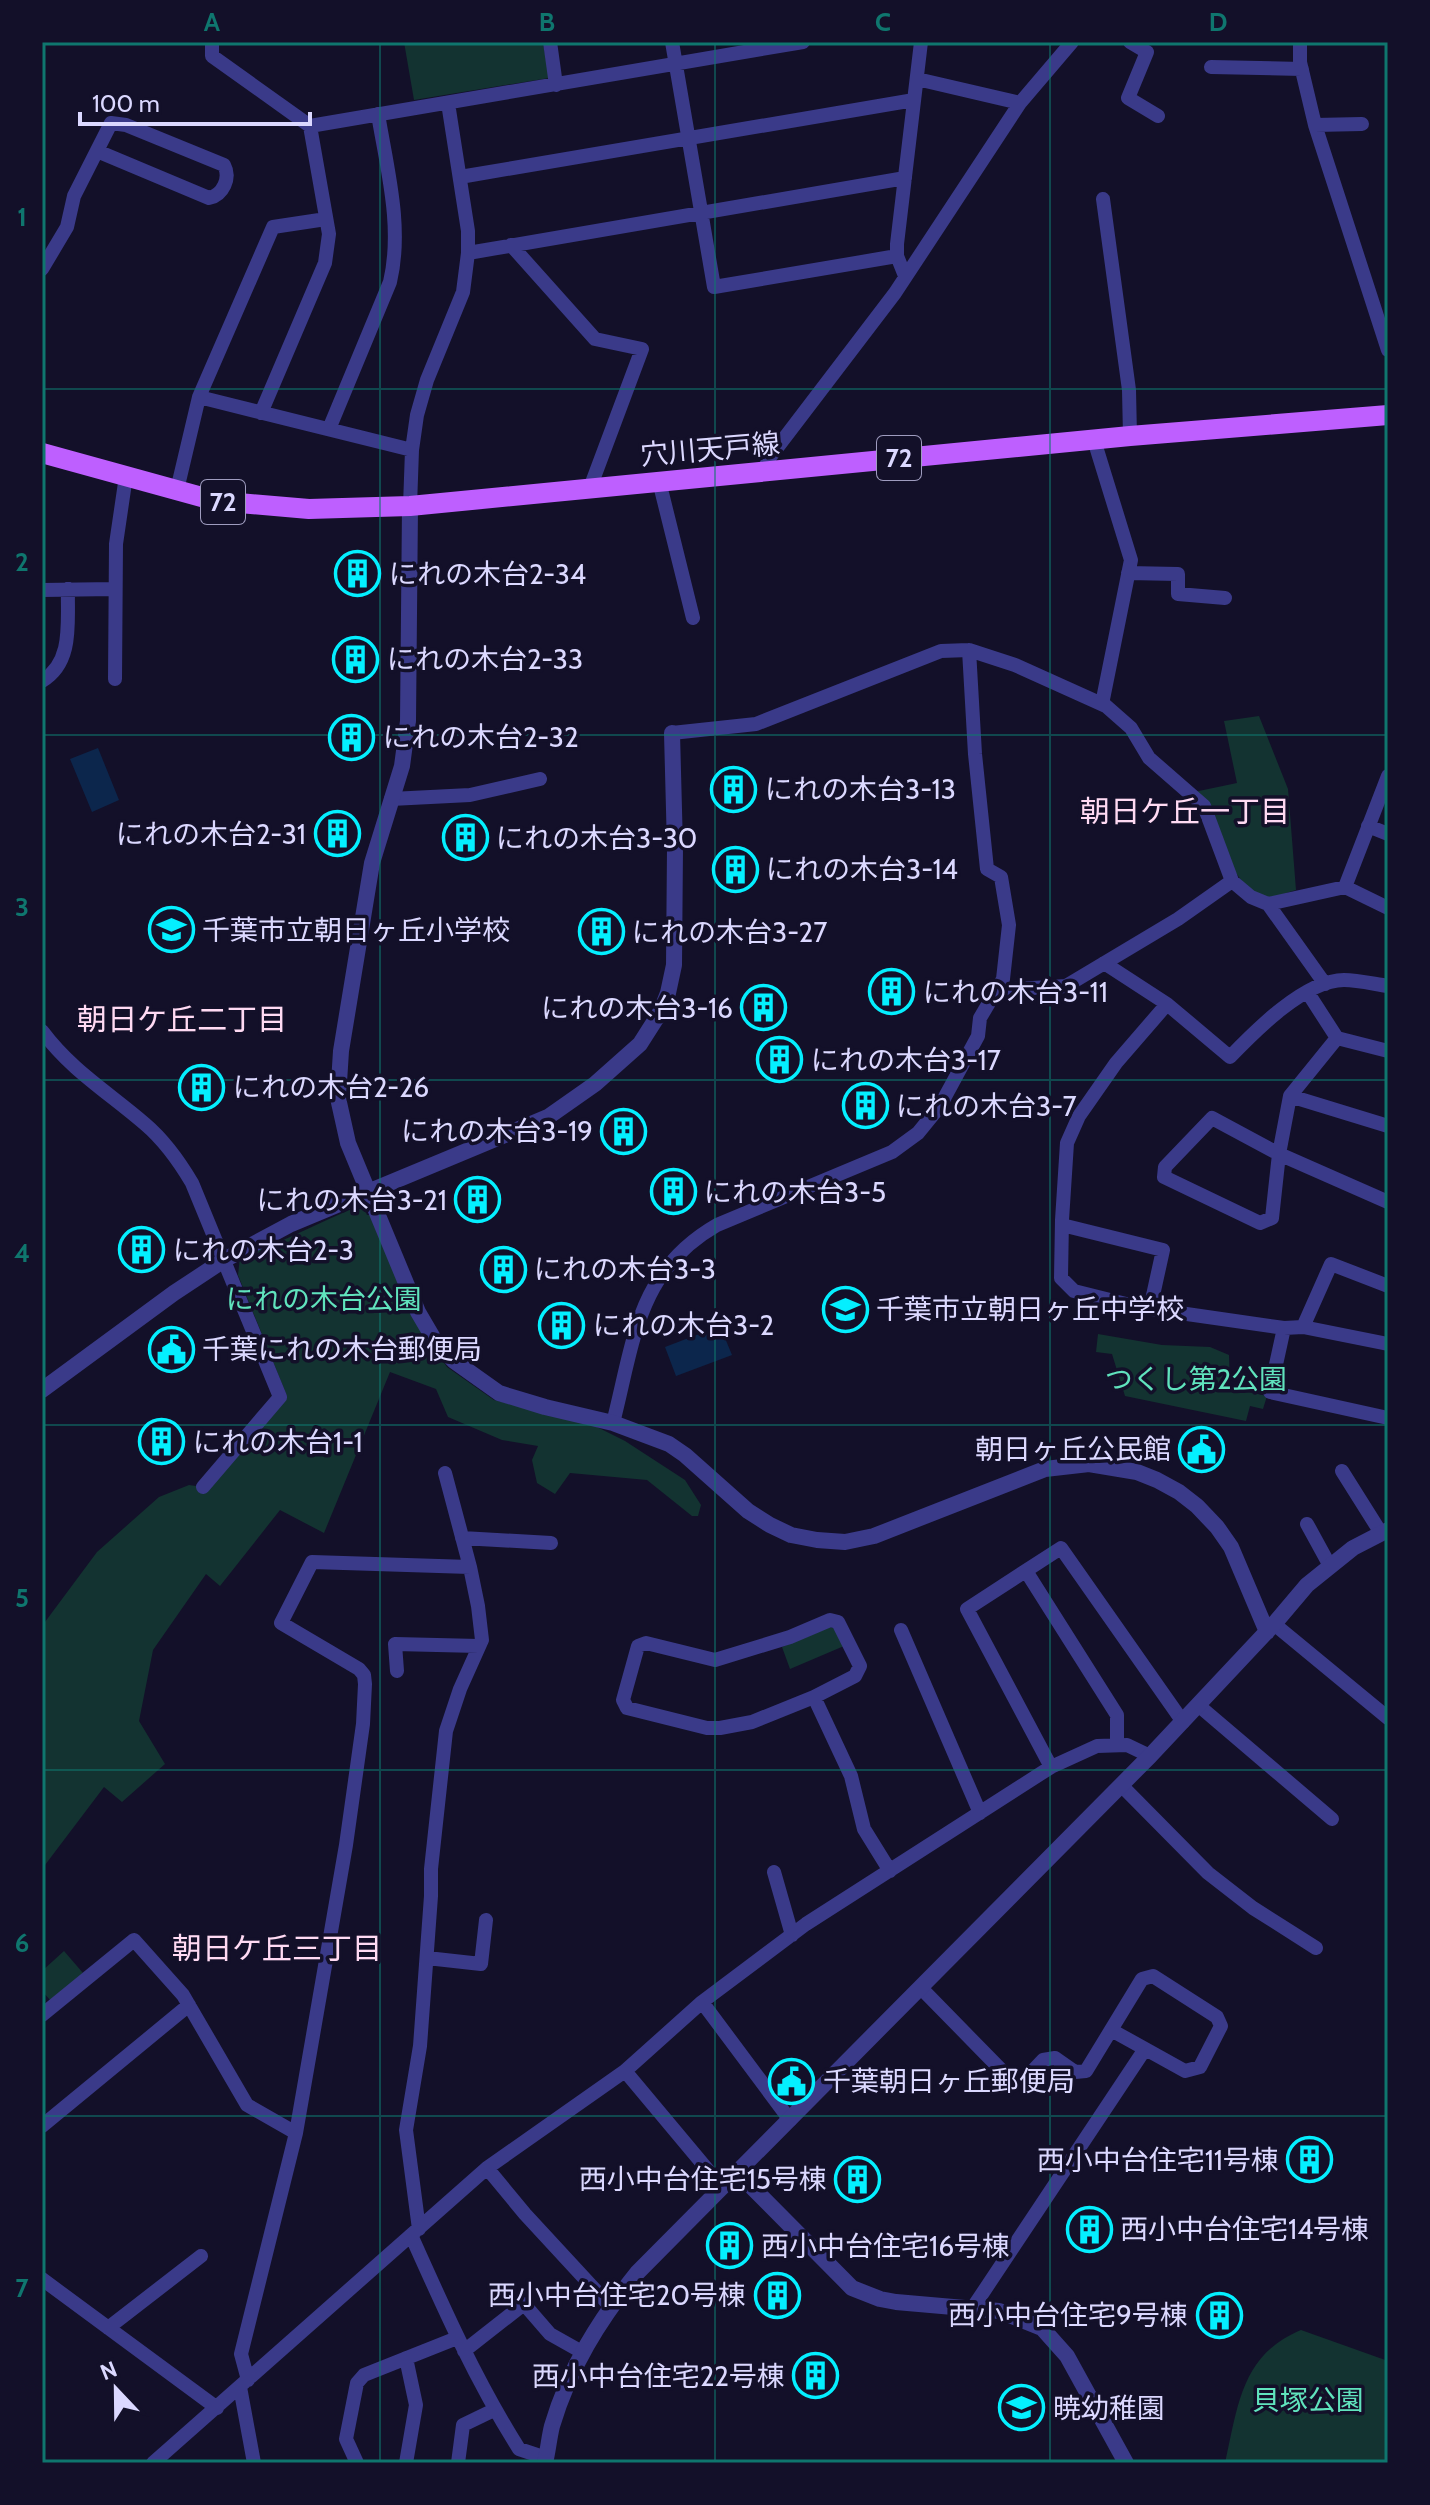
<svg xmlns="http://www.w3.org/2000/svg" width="1430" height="2505" font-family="Cabin,'Noto Sans JP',sans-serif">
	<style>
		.green { fill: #133331 }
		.water { fill: #0c264c }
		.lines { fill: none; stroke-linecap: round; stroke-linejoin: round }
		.minor { stroke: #3a3a89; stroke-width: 14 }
		.tertiary { stroke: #3a3a89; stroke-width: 16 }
		.primary { stroke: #be5fff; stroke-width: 20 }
		.grid { fill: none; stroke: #0f766e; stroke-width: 2; stroke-opacity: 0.55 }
		.labels { text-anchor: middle; stroke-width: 7; stroke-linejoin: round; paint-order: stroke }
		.shield { fill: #131029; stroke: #9f9cbf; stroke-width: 2 }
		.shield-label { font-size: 26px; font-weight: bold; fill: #dbd8ff }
		.street-label { font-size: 28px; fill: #dbd8ff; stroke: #131029 }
		.poi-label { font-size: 28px; fill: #dbd8ff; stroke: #131029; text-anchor: start }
		.park-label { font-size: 28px; fill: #60e3bd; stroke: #131029 }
		.neighbourhood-label { font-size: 30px; fill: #ffdaf3; stroke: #131029 }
		.neatline { fill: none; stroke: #0f766e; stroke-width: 3 }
		.grid-label { font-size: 26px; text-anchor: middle; font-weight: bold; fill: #0f766e }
	</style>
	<rect width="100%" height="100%" fill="#131029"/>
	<!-- green -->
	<path class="green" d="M404 42H543L549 78 414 100Z
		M1259 716 1288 789 1296 890C1288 892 1275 898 1266 897 1236 894 1207 818 1194 792L1237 783 1224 721Z
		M354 1208 365 1210 367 1215H371L413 1317 447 1367 494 1400 595 1426 625 1441 685 1480 701 1505 698 1516H692L647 1480 570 1473 555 1494 537 1483 532 1460 538 1446 502 1440 448 1417 436 1389 390 1372 324 1533 280 1510 220 1586 206 1574 153 1650 139 1721 165 1764 122 1802 104 1787 42 1869V1626L97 1552 159 1497 189 1485 203 1487 287 1396 238 1275 240 1257C279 1244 316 1224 354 1208Z
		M1098 1334 1162 1345 1210 1347 1229 1355 1230 1388 1267 1396 1263 1409 1250 1406 1246 1421 1125 1396 1112 1354 1096 1352Z
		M830 1627 836 1629 844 1646 790 1669 782 1647Z
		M64 1951 83 1973 51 2001 42 1991V1971Z
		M1301 2330 1388 2361V2463H1225C1238 2406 1241 2355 1301 2330Z"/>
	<!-- water -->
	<path class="water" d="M98 748 119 800 92 812 70 759Z
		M720 1326 732 1355 676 1376 665 1347Z"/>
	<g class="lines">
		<!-- minor -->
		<path class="minor" d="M212 42V56L310 126 803 42
			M550 42 556 85
			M672 42 714 287 897 256
			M1130 42 1147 52 1128 98 1158 116
			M1300 42V62L1315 125 1388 350
			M1211 67 1302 69
			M917 79 1020 103
			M1315 125 1362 124
			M460 177 914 100
			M1103 199 1129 390 1130 436
			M511 245 595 339 642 349 590 488
			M468 253 905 178
			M42 269 67 227 74 196 111 123 126 125 224 165C231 178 223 195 209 198L97 151
			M905 276 897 256V244L921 42
			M199 397 412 450
			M261 413 325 263 329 234 310 126
			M329 429 390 282C403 227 387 169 378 114
			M1094 440 1131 560 1102 704
			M763 472 770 457 895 293 1020 103 1072 42
			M659 481 693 618
			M177 490 199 397 273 227 326 219
			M410 506 412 450 417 415 427 380 463 292 468 253V231L448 103
			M1128 573 1178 574V594L1225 598
			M42 590 115 589
			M115 679 116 544 126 476
			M42 681C74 662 67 621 68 589
			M672 733 756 724 941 651 969 650 1015 665 1106 706 1131 728 1149 758 1204 806 1232 881 1251 897 1268 904 1345 887 1388 908
			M391 799 470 795 540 779
			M1368 826 1388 834
			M1345 887 1388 776
			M1268 904 1325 984
			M1104 963 1167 1004 1230 1057C1255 1031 1305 980 1344 980 1358 980 1374 984 1388 986
			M997 990 1066 986 1178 919 1232 881
			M1308 993 1337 1038 1388 1051
			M1167 1004 1116 1063 1079 1116 1067 1143 1062 1220 1061 1278 1074 1291 1138 1307 1284 1328 1303 1327 1388 1344
			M42 1031C72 1071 108 1092 145 1124 165 1141 179 1161 192 1183L280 1397 203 1487
			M1337 1038 1290 1096 1279 1154 1272 1218 1260 1223 1164 1177 1165 1167 1212 1118 1279 1154 1388 1202
			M1290 1096 1388 1126
			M1062 1225 1163 1250 1150 1309
			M1303 1327 1331 1264 1388 1286
			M1284 1328 1270 1392 1388 1418
			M613 1423C634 1341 637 1271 717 1225L892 1152 918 1133 940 1106 978 1036 980 1018 1003 979 1009 925 1001 877 987 869 975 754 969 650
			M1342 1471 1381 1533
			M1307 1524 1330 1566
			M462 1538 551 1543
			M1026 1571 1117 1715V1745
			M830 1620 838 1622 860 1666 855 1676 814 1697 752 1722 720 1728H707L627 1708 623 1700 638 1646 646 1643 715 1660 790 1637Z
			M1274 1624 1388 1718
			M901 1630 980 1813
			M397 1671 395 1644 479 1646
			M814 1697 851 1776 864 1829 890 1871
			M1198 1705 1332 1819
			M1051 1767 967 1609 1061 1548 1183 1722
			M1121 1785 1208 1873 1253 1908 1316 1948
			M774 1872 792 1935
			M427 1958 481 1964 486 1920
			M921 1988 1012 2081 1024 2080 1043 2060 1055 2058 1075 2072 1086 2071 1142 1979 1153 1976 1217 2017 1221 2026 1200 2067 1185 2071 1111 2030
			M702 2002 790 2120
			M42 2015 134 1940 183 1995 247 2105 296 2133 346 1845 363 1724 365 1684 364 1675 359 1669 281 1623 312 1562 470 1567
			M625 2071 722 2187
			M42 2126 189 2005
			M487 2168 525 2214 610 2306
			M419 2229 406 2130 420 2046 431 1896V1869L446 1731 460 1689 482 1640 478 1606 470 1567 445 1473
			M411 2235C444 2309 476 2381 519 2449L546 2458
			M42 2279 217 2408
			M972 2309 1145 2049
			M108 2328 201 2256
			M464 2351 524 2304 550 2334 582 2352
			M248 2380 241 2354 296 2133
			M240 2387 254 2463
			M153 2463 487 2168 625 2071 702 2002 806 1924 1051 1767 1097 1746 1127 1745 1150 1756
			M357 2463 346 2439 357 2383 364 2375 457 2338
			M406 2463 416 2405 406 2358
			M458 2463 463 2425 494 2410"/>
		<!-- tertiary -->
		<path class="tertiary" d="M410 506 408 721 402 766 372 863 341 1051 338 1098 348 1143 418 1312 435 1341 454 1361 499 1393 545 1407 613 1423 669 1444 685 1455 748 1511 770 1525 791 1535 817 1540 845 1542 874 1536 1045 1469 1089 1464 1137 1472 1157 1480 1179 1492 1197 1506 1217 1527 1231 1547 1267 1632
			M42 1390 174 1293 224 1260 291 1224 548 1117 595 1084 640 1044 661 1011 668 993 674 965 675 848 672 733
			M737 2172 852 2288 880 2299 896 2302 999 2311 1042 2328 1067 2356 1126 2463
			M545 2463C548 2451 549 2438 552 2426 569 2368 600 2319 637 2273L1150 1756 1274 1624 1307 1585 1353 1548 1388 1530"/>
		<!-- primary -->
		<path class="primary" d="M42 453 216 501 309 509 410 506 1130 436 1388 415"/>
	</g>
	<!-- grid -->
	<path class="grid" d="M380 42V2463M715 42V2463M1050 42V2463M42 389H1388M42 735H1388M42 1080H1388M42 1425H1388M42 1770H1388M42 2116H1388"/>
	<!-- icons -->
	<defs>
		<symbol id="building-ring" viewBox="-11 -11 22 22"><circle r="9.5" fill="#131029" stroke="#04efff" stroke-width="1.5"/><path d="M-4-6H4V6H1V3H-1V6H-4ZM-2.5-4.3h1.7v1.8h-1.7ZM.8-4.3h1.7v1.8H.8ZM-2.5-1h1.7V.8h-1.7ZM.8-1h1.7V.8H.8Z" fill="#04efff"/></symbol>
		<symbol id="school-ring" viewBox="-11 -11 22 22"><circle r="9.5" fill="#131029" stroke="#04efff" stroke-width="1.5"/><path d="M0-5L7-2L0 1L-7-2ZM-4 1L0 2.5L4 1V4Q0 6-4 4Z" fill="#04efff"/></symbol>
		<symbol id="civic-ring" viewBox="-11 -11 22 22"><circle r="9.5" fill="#131029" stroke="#04efff" stroke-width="1.5"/><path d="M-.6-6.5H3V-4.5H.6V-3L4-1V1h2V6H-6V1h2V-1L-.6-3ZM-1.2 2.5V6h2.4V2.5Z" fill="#04efff"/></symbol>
	</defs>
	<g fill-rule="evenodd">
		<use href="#building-ring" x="332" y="548" width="51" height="51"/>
		<use href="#building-ring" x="330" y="634" width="51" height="51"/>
		<use href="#building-ring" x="326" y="712" width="51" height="51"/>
		<use href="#building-ring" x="708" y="764" width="51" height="51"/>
		<use href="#building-ring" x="312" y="808" width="51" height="51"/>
		<use href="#building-ring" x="440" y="812" width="51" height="51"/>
		<use href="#building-ring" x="710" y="844" width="51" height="51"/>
		<use href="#school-ring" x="146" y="904" width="51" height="51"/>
		<use href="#building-ring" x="576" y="906" width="51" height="51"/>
		<use href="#building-ring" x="866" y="966" width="51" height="51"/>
		<use href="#building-ring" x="738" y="982" width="51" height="51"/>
		<use href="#building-ring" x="754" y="1034" width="51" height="51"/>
		<use href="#building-ring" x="176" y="1062" width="51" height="51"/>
		<use href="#building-ring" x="840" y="1080" width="51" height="51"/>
		<use href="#building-ring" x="598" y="1106" width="51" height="51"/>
		<use href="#building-ring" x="648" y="1166" width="51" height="51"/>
		<use href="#building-ring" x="452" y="1174" width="51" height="51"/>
		<use href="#building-ring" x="116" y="1224" width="51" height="51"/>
		<use href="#building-ring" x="478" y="1244" width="51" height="51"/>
		<use href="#school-ring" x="820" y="1284" width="51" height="51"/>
		<use href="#building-ring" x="536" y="1300" width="51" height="51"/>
		<use href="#civic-ring" x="146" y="1324" width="51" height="51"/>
		<use href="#building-ring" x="136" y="1416" width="51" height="51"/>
		<use href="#civic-ring" x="1176" y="1424" width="51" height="51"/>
		<use href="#civic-ring" x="766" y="2056" width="51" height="51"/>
		<use href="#building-ring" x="1284" y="2134" width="51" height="51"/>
		<use href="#building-ring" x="832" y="2154" width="51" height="51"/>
		<use href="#building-ring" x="1064" y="2204" width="51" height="51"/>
		<use href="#building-ring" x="704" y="2220" width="51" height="51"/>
		<use href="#building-ring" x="752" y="2270" width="51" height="51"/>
		<use href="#building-ring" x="1194" y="2290" width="51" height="51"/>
		<use href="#building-ring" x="790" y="2350" width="51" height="51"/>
		<use href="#school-ring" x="996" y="2382" width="51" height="51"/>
	</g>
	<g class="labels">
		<!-- shield labels -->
		<g class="shield">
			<rect x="877" y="436" width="44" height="44" rx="6"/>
			<rect x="201" y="480" width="44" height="44" rx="6"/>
		</g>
		<g class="shield-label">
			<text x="899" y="467">72</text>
			<text x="223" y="511">72</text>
		</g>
		<!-- street labels -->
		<g class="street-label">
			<text transform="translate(710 449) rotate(-5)" y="10">穴川天戸線</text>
		</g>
		<!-- poi labels -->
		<g class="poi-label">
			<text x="389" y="584">にれの木台2-34</text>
			<text x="387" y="669">にれの木台2-33</text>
			<text x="383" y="747">にれの木台2-32</text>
			<text x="765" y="799">にれの木台3-13</text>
			<text x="306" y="844" text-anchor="end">にれの木台2-31</text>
			<text x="496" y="848">にれの木台3-30</text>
			<text x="766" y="879">にれの木台3-14</text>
			<text x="202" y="940">千葉市立朝日ヶ丘小学校</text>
			<text x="632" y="942">にれの木台3-27</text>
			<text x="923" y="1002">にれの木台3-11</text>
			<text x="733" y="1018" text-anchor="end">にれの木台3-16</text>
			<text x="811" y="1070">にれの木台3-17</text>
			<text x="233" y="1097">にれの木台2-26</text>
			<text x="896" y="1116">にれの木台3-7</text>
			<text x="593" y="1141" text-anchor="end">にれの木台3-19</text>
			<text x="704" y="1202">にれの木台3-5</text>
			<text x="447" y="1210" text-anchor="end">にれの木台3-21</text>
			<text x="173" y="1260">にれの木台2-3</text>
			<text x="534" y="1279">にれの木台3-3</text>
			<text x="876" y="1319">千葉市立朝日ヶ丘中学校</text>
			<text x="593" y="1335">にれの木台3-2</text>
			<text x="202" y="1359">千葉にれの木台郵便局</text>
			<text x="193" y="1452">にれの木台1-1</text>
			<text x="1171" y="1459" text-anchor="end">朝日ヶ丘公民館</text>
			<text x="823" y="2091">千葉朝日ヶ丘郵便局</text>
			<text x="1279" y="2170" text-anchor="end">西小中台住宅11号棟</text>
			<text x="827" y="2189" text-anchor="end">西小中台住宅15号棟</text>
			<text x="1120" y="2239">西小中台住宅14号棟</text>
			<text x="761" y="2256">西小中台住宅16号棟</text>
			<text x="746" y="2305" text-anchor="end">西小中台住宅20号棟</text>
			<text x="1188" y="2325" text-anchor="end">西小中台住宅9号棟</text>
			<text x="785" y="2386" text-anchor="end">西小中台住宅22号棟</text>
			<text x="1053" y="2418">暁幼稚園</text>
		</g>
		<!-- park labels -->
		<g class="park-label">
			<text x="324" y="1309">にれの木台公園</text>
			<text x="1196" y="1389">つくし第2公園</text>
			<text x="1308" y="2410">貝塚公園</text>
		</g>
		<!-- neighbourhood labels -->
		<g class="neighbourhood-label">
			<text x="1185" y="822">朝日ケ丘一丁目</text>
			<text x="182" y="1030">朝日ケ丘二丁目</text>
			<text x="277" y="1959">朝日ケ丘三丁目</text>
		</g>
	</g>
	<!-- border -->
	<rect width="1430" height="2505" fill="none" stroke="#131029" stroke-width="88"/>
	<!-- north arrow -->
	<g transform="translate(116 2389) rotate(338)" stroke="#131029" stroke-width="6" paint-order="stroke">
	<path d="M0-6L14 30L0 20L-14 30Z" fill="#dbd8ff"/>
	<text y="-12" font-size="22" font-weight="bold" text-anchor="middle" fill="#dbd8ff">N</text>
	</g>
	<!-- scale -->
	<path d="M80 112v12h230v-12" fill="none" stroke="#dbd8ff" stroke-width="4"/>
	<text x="92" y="112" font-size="24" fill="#dbd8ff" stroke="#131029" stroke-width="6" paint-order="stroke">100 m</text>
	<rect x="44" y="44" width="1342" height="2417" class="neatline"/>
	<g class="grid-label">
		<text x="212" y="31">A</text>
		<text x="547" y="31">B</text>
		<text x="883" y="31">C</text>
		<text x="1218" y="31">D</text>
		<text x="22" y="226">1</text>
		<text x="22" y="571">2</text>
		<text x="22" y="916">3</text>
		<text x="22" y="1262">4</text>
		<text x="22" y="1607">5</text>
		<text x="22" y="1952">6</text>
		<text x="22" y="2297">7</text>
	</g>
</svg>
